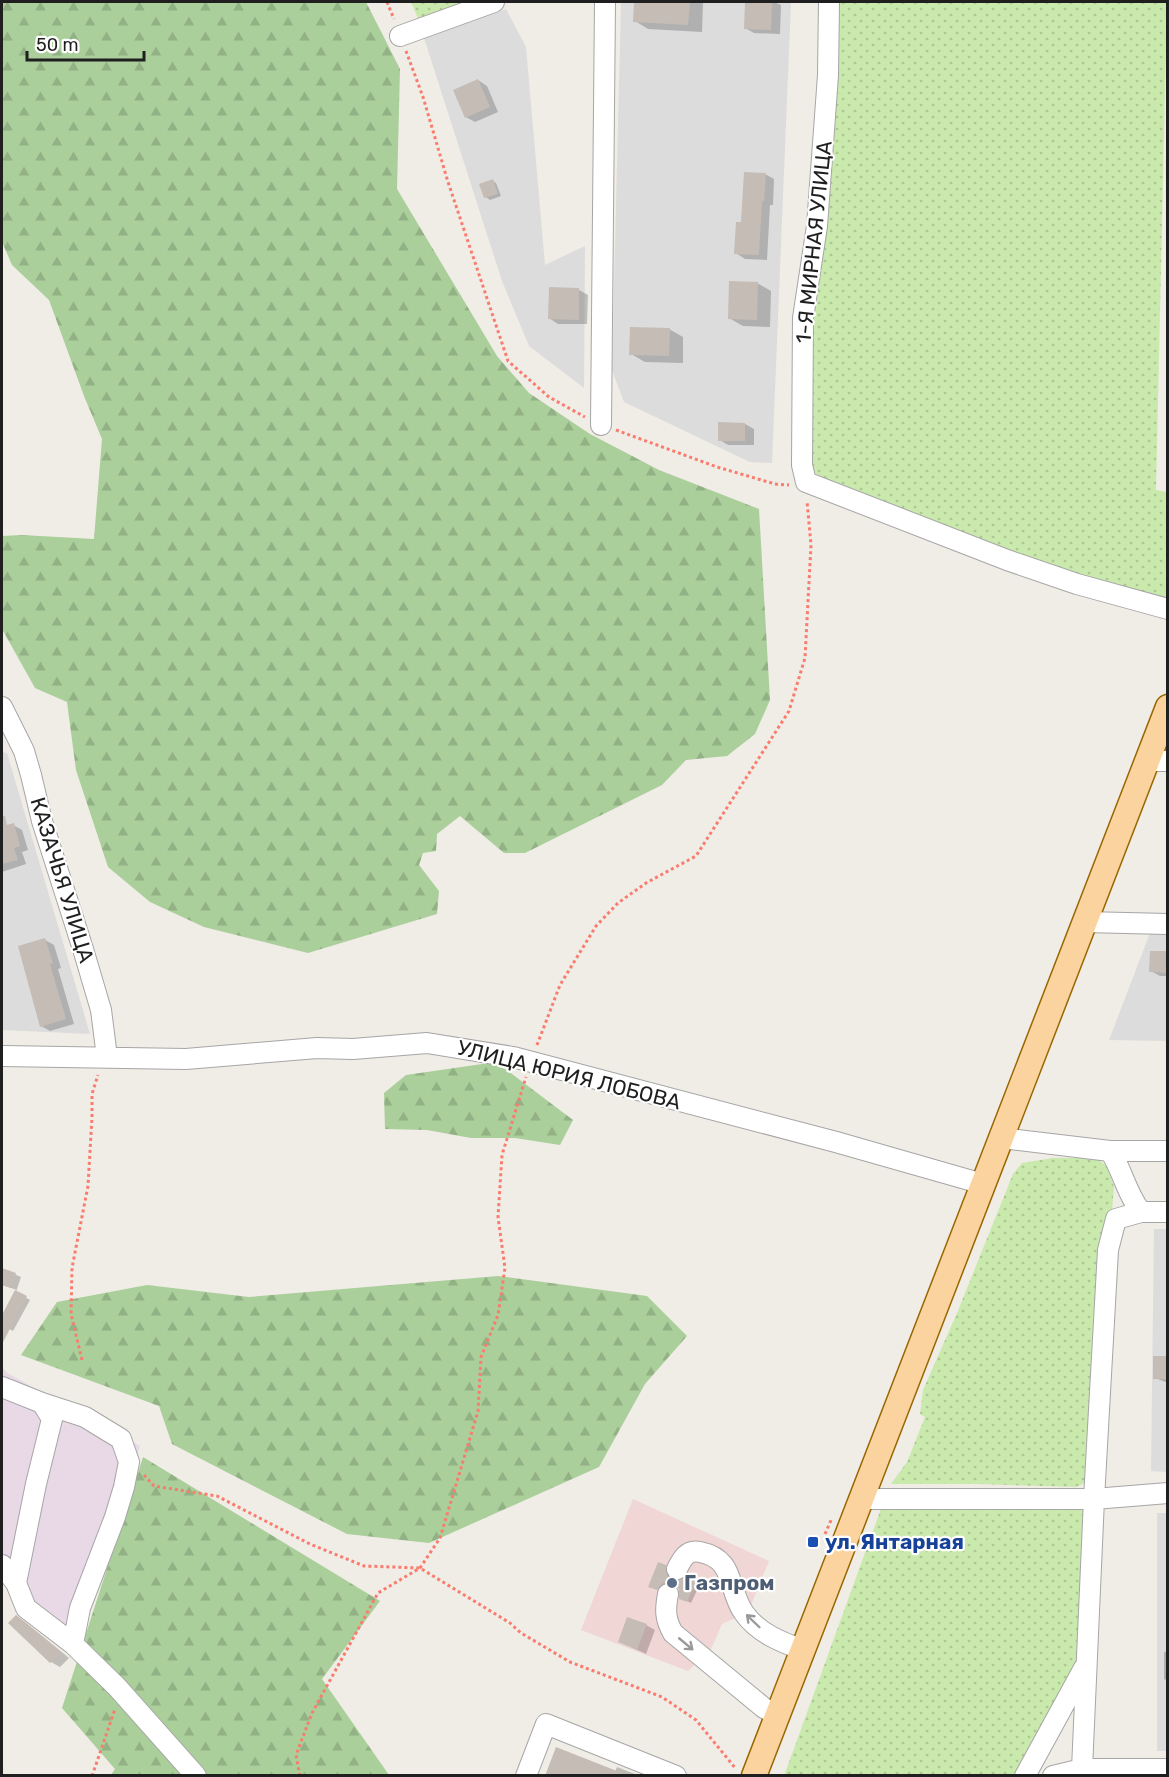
<svg xmlns="http://www.w3.org/2000/svg" width="1169" height="1777" font-family="Rubik,sans-serif">
	<style>
		.residential { fill: #dddcdc }
		.commercial { fill: #f0d6d5 }
		.industrial { fill: #e9d8e6 }
		.grass { fill: url(#grass-dots) }
		.forest { fill: url(#forest-firs) }
		.shadow { fill: #0003 }
		.building { fill: #c5bcb5 }
		.lines { fill: none; stroke-linecap: round; stroke-linejoin: round }
		.minor-casing { stroke: #a6a6a6; stroke-width: 22 }
		.major-casing { stroke: #996701; stroke-width: 27 }
		.path { stroke: #f97c6e; stroke-width: 3; stroke-dasharray: 3 3; stroke-linecap: butt }
		.minor { stroke: #fff; stroke-width: 20 }
		.major { stroke: #fbd39f; stroke-width: 24 }
		.oneway { stroke: #9a9a9a }
		.transit-dot { fill: #1a4fb4; stroke: #fff; stroke-width: 2 }
		.service-dot { fill: #5c6f8a; stroke: #fff; stroke-width: 2 }
		.labels { text-anchor: middle; stroke-width: 4.5; stroke-linejoin: round; paint-order: stroke }
		.street-label { font-size: 21px; fill: #1f1f1f; stroke: #fff }
		.transit-label { font-size: 21px; font-weight: bold; fill: #164399; stroke: #fff; text-anchor: start }
		.service-label { font-size: 21px; font-weight: bold; fill: #4e5e75; stroke: #fff; text-anchor: start }
	</style>
	<defs>
		<pattern id="grass-dots" width="8" height="8" patternUnits="userSpaceOnUse" patternTransform="scale(1.5)"><rect width="8" height="8" fill="#cae9ac"/><path d="M2 2h.1M6 6h.1" fill="none" stroke="#adc794" stroke-width="1.8" stroke-linecap="round"/></pattern>
		<pattern id="forest-firs" width="22" height="20" patternUnits="userSpaceOnUse" patternTransform="scale(1.5)"><rect width="22" height="20" fill="#aacf9b"/><path d="M5 1l3.5 6h-7zM16 11l3.5 6h-7z" fill="#92b185"/></pattern>
	</defs>
	<rect width="100%" height="100%" fill="#f0ece6"/>
	<!-- residential -->
	<path class="residential" d="M621 2H791L772 463 750 462 624 402 612 370Z
		M506 9 526 47 545 265 585 246 584 388 529 346 502 281 424 38Z
		M2 752 7 753 90 1034 2 1030Z
		M1150 933 1167 934V1041L1109 1040Z
		M1154 1229H1167V1472L1151 1471Z
		M1157 1513H1168L1167 1751H1157Z"/>
	<!-- commercial -->
	<path class="commercial" d="M633 1499 769 1561 751 1605 733 1619 722 1624 711 1649 688 1671 581 1630Z"/>
	<!-- industrial -->
	<path class="industrial" d="M2 1367 7 1373 140 1446 73 1654 2 1580Z"/>
	<!-- grass -->
	<path class="grass" d="M411 2H469L419 21Z
		M837 2H1167L1156 490 1167 492V604L1074 577 842 487 813 472 809 450 810 341 828 205Z
		M1053 1158H1095L1107 1166 1114 1187 1089 1481 1076 1487 978 1484H891L907 1462 925 1417 920 1414 923 1390 957 1313 1013 1174 1022 1163Z
		M882 1506H1086L1077 1661 1015 1775 784 1776Z"/>
	<!-- forest -->
	<path class="forest" d="M2 2H366L400 69 397 189 497 356 529 393 590 434 659 470 759 509 770 700 755 734 727 756 686 760 662 785 525 853H504L460 816 437 834 436 851 423 853 419 865 439 891 437 914 308 953 204 927 150 902 108 867 76 770 67 702 35 688 2 629V536L22 535 94 539 102 439 84 396 49 300 12 265 2 242Z
		M496 1062 573 1120 560 1145 515 1138H471L427 1130 385 1129 384 1093 406 1075Z
		M498 1276 647 1296 687 1336 645 1384 599 1467 429 1543 347 1534 172 1444 159 1406 21 1355 57 1302 147 1285 249 1297Z
		M143 1457 380 1601 322 1679 389 1775H111L115 1769 62 1708Z"/>
	<!-- shadow -->
	<path class="shadow" d="M636 2H703L702 32 648 29 635 21Z
		M746 2H774L781 5 780 34 754 33 745 28Z
		M478 80 487 86 498 112 475 122 466 117Z
		M765 174 774 179 773 205H770L767 260 745 259 736 253 742 224Z
		M493 181 496 183 501 196 490 200 486 197Z
		M757 283 771 291 770 327 743 326 729 318Z
		M550 289 579 290 588 295 587 324H558L549 318Z
		M669 329 683 337V363L645 362 631 354Z
		M720 424H745L754 429V445H728L720 440Z
		M13 825 22 830 28 850 22 852 26 864 2 872V829Z
		M45 940 54 945 61 968 58 969 74 1024 50 1031 41 1026Z
		M1151 952H1168V976H1160L1151 971Z
		M2 1269 21 1277 16 1292 30 1300 13 1331 2 1325V1318L17 1290 2 1285Z
		M1155 1357H1168V1383L1155 1378Z
		M665 1566 669 1569 670 1579 673 1581 697 1580 701 1582 691 1603 685 1600 680 1589 675 1584H668L662 1591 654 1588Z
		M17 1616 25 1622 69 1658 60 1667 51 1662 10 1623Z
		M646 1625 655 1630 646 1654 620 1642Z
		M1164 1652H1168V1681L1164 1679Z
		M617 1767 640 1776H546L615 1772Z"/>
	<!-- building -->
	<path class="building" d="M634 2H690L688 25 633 22Z
		M745 2H772L771 30 744 29Z
		M478 79 490 107 465 118 453 90Z
		M744 172 766 173 764 201H762L759 255 734 254 736 222H741Z
		M493 179 498 194 484 198 479 184Z
		M729 281 758 282 757 320 728 319Z
		M549 287 579 288V320L548 319Z
		M630 327 670 328 669 356 629 355Z
		M718 422 745 423V441H718Z
		M2 816H5L7 825 14 823 20 846 14 848 18 860 2 864Z
		M45 938 53 963 50 964 66 1019 40 1027 18 946Z
		M1150 951H1167V973L1149 972Z
		M2 1268 16 1273 11 1288 2 1285Z
		M15 1290 27 1296 2 1344V1315Z
		M1153 1356H1167V1379H1153Z
		M658 1562 666 1565 667 1575 672 1580 683 1579 688 1574 698 1578 687 1602 679 1599V1589L671 1582 663 1583 657 1590 648 1587Z
		M16 1615 61 1652 50 1663 8 1623Z
		M627 1617 647 1624 637 1650 618 1642Z
		M556 1747 627 1775V1776H545Z"/>
	<g class="lines">
		<defs>
			<path id="minor" d="M829 2 828 75 817 226 803 318 802 465 806 482 1007 560 1077 584 1168 609
				M400 36 494 2
				M601 425 605 2
				M2 707 24 751 31 775 42 821 83 949 101 1010 107 1057
				M1147 761H1168
				M1084 922 1168 924
				M2 1056 186 1059 317 1048 353 1049 427 1043 513 1057 836 1142 983 1184
				M1001 1138 1110 1151H1168
				M1110 1151C1123 1171 1126 1193 1141 1212
				M2 1387 42 1403 52 1419 36 1484 16 1583 26 1608 73 1644 117 1687 196 1776
				M42 1403 85 1417 121 1439 129 1462 124 1487 115 1517 80 1608 73 1644
				M861 1499H1094L1168 1493
				M2 1565 16 1583
				M677 1569C682 1559 687 1549 700 1552 736 1559 727 1589 744 1613 758 1633 781 1642 803 1650
				M668 1594C665 1610 665 1619 673 1633L764 1708 777 1715
				M1082 1769 1094 1499 1108 1250 1116 1219 1141 1212H1168
				M526 1776 546 1724 676 1776
				M1025 1776 1084 1668
				M1053 1776 1082 1769H1168"/>
			<path id="major" d="M754 1776 1168 707"/>
		</defs>
		<!-- minor casing -->
		<use href="#minor" class="minor-casing"/>
		<!-- major casing -->
		<use href="#major" class="major-casing"/>
		<!-- path -->
		<path class="path" d="M387 2 394 19
			M406 51 423 97 448 182 508 361 549 397 585 417
			M616 430 717 467 775 484 789 485
			M537 1045 560 985 596 926 618 903 646 883 696 856 789 711 805 658 811 545 807 501
			M82 1360 71 1314 72 1268 88 1186 92 1117V1094L98 1075
			M144 1475 154 1486 217 1496 310 1544 364 1566 420 1568 510 1623 521 1633 570 1662 662 1697 696 1720 736 1769
			M825 1534 832 1518
			M92 1776 115 1709
			M300 1776 296 1755 312 1713 378 1593 420 1568 440 1538 478 1411 481 1357 498 1315 505 1268 498 1217 502 1155 526 1077"/>
		<!-- minor -->
		<use href="#minor" class="minor"/>
		<!-- major -->
		<use href="#major" class="major"/>
	</g>
	<!-- one-way arrows -->
	<defs><path id="oneway-shaft" d="M-6 0H5M1.5-3L5.5 0L1.5 3" fill="none" stroke-width="1.6" stroke-linecap="round" stroke-linejoin="round" transform="scale(1.5)"/></defs>
	<g class="oneway">
		<use href="#oneway-shaft" transform="translate(753 1621) rotate(-136)"/>
		<use href="#oneway-shaft" transform="translate(686 1644) rotate(40)"/>
	</g>
	<!-- markers -->
	<rect class="transit-dot" x="807" y="1536" width="12" height="12" rx="3"/>
	<circle class="service-dot" cx="672" cy="1583" r="6"/>
	<g class="labels">
		<!-- street labels -->
		<g class="street-label">
			<text transform="translate(814 242) rotate(-84)" y="7">1-Я МИРНАЯ УЛИЦА</text>
			<text transform="translate(62 880) rotate(73)" y="7">КАЗАЧЬЯ УЛИЦА</text>
			<text transform="translate(569 1075) rotate(14)" y="7">УЛИЦА ЮРИЯ ЛОБОВА</text>
		</g>
		<!-- transit labels -->
		<g class="transit-label">
			<text x="825" y="1549">ул. Янтарная</text>
		</g>
		<!-- service labels -->
		<g class="service-label">
			<text x="684" y="1590">Газпром</text>
		</g>
	</g>
	<!-- border -->
	<rect width="1169" height="1777" fill="none" stroke="#1f1f1f" stroke-width="6"/>
	<!-- scale -->
	<path d="M27 51v9h117v-9" fill="none" stroke="#1f1f1f" stroke-width="3"/>
	<text x="36" y="51" font-size="18" fill="#1f1f1f" stroke="#ffffff" stroke-width="4.5" paint-order="stroke">50 m</text>
</svg>
